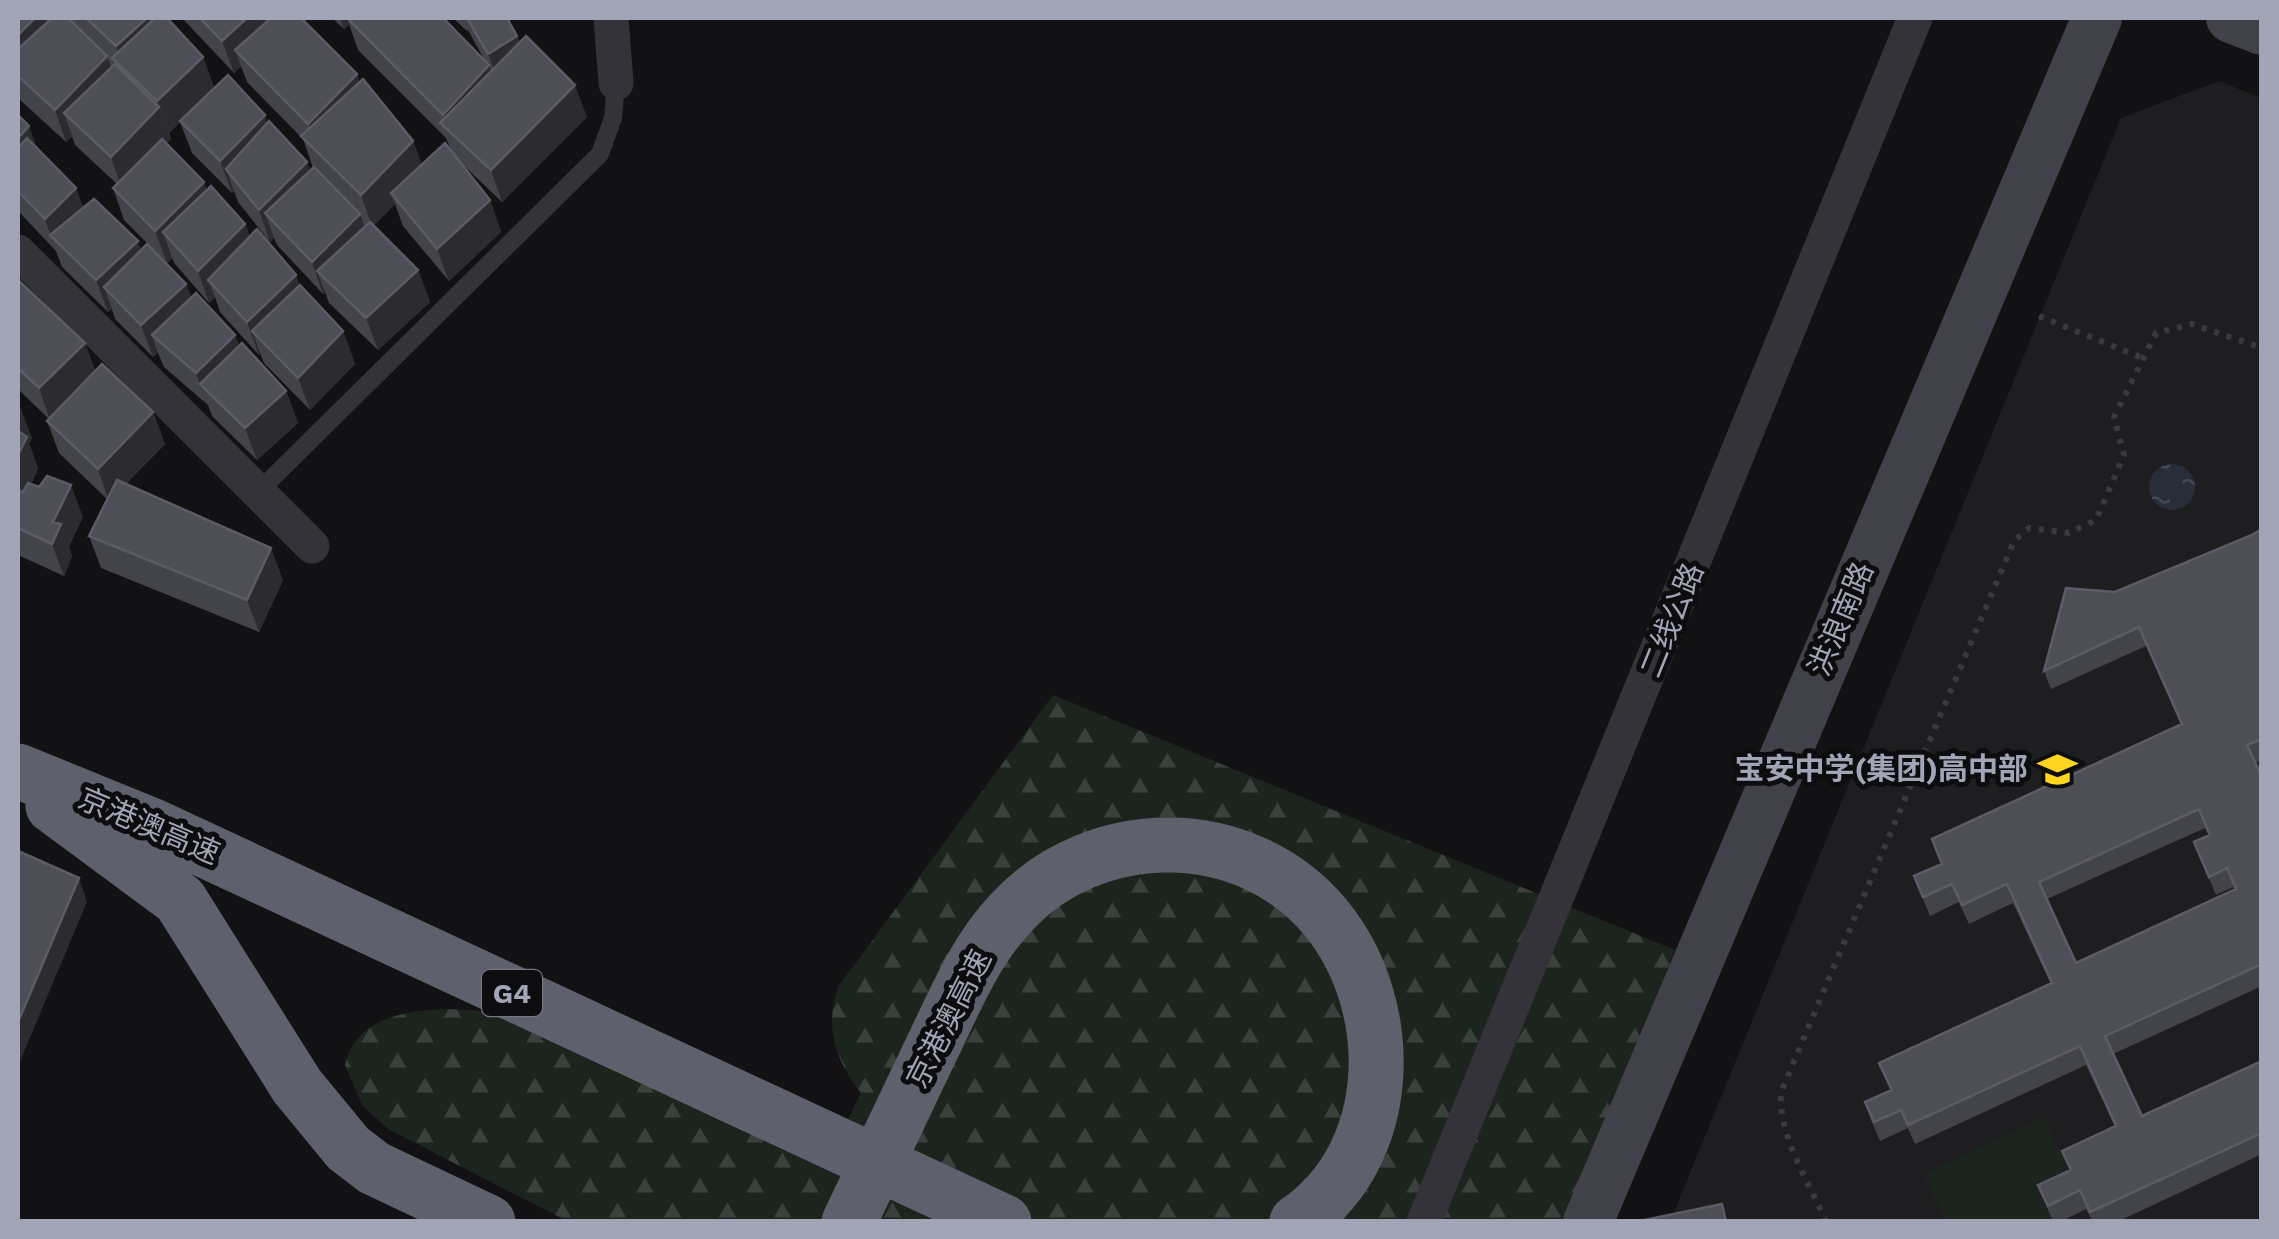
<svg xmlns="http://www.w3.org/2000/svg" width="2279" height="1239" font-family="'Work Sans','Noto Sans SC',sans-serif">
	<style>
		.built { fill: #1e1e21 }
		.green { fill: #1c241e }
		.forest { fill: url(#forest-firs) }
		.water { fill: url(#water-ripples) }
		.lines { fill: none; stroke-linecap: round; stroke-linejoin: round }
		.path { stroke: #393a40; stroke-width: 6; stroke-dasharray: 5 8; stroke-linecap: butt }
		.lane { stroke: #333339; stroke-width: 18 }
		.street { stroke: #333339; stroke-width: 35 }
		.secondary { stroke: #414149; stroke-width: 50 }
		.highway { stroke: #5e606b; stroke-width: 55 }
		.wall { fill: #43434a; fill-rule: evenodd }
		.shaded-wall { fill: #2b2b30 }
		.building { fill: #4d4e56; stroke: #5b5c65; stroke-width: 2.5; fill-rule: evenodd }
		.labels { text-anchor: middle; stroke-width: 10; stroke-linejoin: round; paint-order: stroke }
		.shield { fill: #0d0d0f; stroke: #757784; stroke-width: 2.5 }
		.shield-label { font-size: 28px; font-weight: bold; fill: #a2a5b6 }
		.street-label { font-size: 30px; fill: #a2a5b6; stroke: #0d0d0f }
		.poi-label { font-size: 30px; font-weight: bold; fill: #a2a5b6; stroke: #0d0d0f; text-anchor: end }
	</style>
	<defs>
		<pattern id="forest-firs" width="22" height="20" patternUnits="userSpaceOnUse" patternTransform="scale(2.5)"><rect width="22" height="20" fill="#1c241e"/><path d="M5 1l3.5 6h-7zM16 11l3.5 6h-7z" fill="#3a413c"/></pattern>
		<pattern id="water-ripples" width="26" height="14" patternUnits="userSpaceOnUse" patternTransform="scale(2.5)"><rect width="26" height="14" fill="#282e38"/><path d="M2 4q2-2 4 0t4 0M15 11q2-2 4 0t4 0" fill="none" stroke="#444953"/></pattern>
	</defs>
	<rect width="100%" height="100%" fill="#121214"/>
	<!-- built -->
	<path class="built" d="M2219 81 2261 98V1221L1670 1222 2121 118Z"/>
	<!-- green -->
	<path class="green" d="M2044 1117 2078 1189 2045 1204 2053 1221H1945L1923 1174Z"/>
	<!-- forest -->
	<path class="forest" d="M1053 695 1675 950 1568 1221H567L388 1129 362 1105 345 1065C357 1004 447 1005 495 1013L832 1151 861 1093C836 1061 824 1027 838 987Z"/>
	<!-- water -->
	<path class="water" d="M2149 487a23 23 0 1 1 46 0a23 23 0 1 1-46 0Z"/>
	<g class="lines">
		<!-- path -->
		<path class="path" d="M2039 316 2140 357
			M1826 1222C1809 1182 1778 1136 1781 1092L2014 541 2029 528 2069 533 2096 520 2124 455 2114 417 2156 333 2192 324 2262 348"/>
		<!-- lane -->
		<path class="lane" d="M258 492 600 154 613 118 616 83"/>
		<!-- street -->
		<path class="street" d="M611 18 616 83
			M18 252 312 546
			M1424 1222 1915 18"/>
		<!-- secondary -->
		<path class="secondary" d="M2231 18 2262 30
			M1588 1222 2097 18"/>
		<!-- highway -->
		<path class="highway" d="M18 771 153 826 1004 1222
			M53 806 180 900 297 1086 348 1148 374 1168 488 1222
			M849 1222C877 1164 904 1107 931 1050 954 1003 974 952 1011 913 1093 823 1245 820 1326 918 1398 1006 1396 1154 1297 1222"/>
	</g>
	<!-- wall -->
	<path class="wall" d="M18 18H167L203 57 214 88 268 123 310 171 313 168 303 139 247 82 241 66 234 73 182 18H301L413 141 422 165 451 150 446 138 358 50 349 24 344 29 332 18H443L485 61 468 30 467 31 453 18H507L520 42 587 117 502 202 460 162 490 200 501 232 449 281 403 226 395 204 373 226 418 270 430 302 378 350 329 303 325 292 323 294 277 245 274 238 270 242 238 202 234 191 232 193 192 153 180 122 169 133 171 139 167 143 207 190 245 224 250 237 296 275 299 285 343 331 355 364 310 410 264 363 260 353 259 355 220 312 215 297 209 303 175 264 172 258 167 263 124 220 113 188 117 184 75 145 72 136 66 142 18 98Z
		M18 115 38 150 76 188 83 208 186 284 191 297 235 335 239 346 286 391 298 423 257 460 212 416 208 405 164 367 158 353 153 357 115 319 112 309 108 312 62 267 56 251 18 211Z
		M18 280 85 343 95 371 153 412 165 444 126 484 283 580 259 632 101 568 89 536 107 499 59 453 47 421 49 419 18 389Z
		M18 405 32 438 29 443 38 469 31 484 83 517 69 546 72 556 64 576 18 555Z
		M2262 529V760L2255 763 2262 777V986L2113 1054 2142 1116 2262 1061V1154L2117 1222H2093L2086 1209 2060 1222H2053L2038 1185 2070 1171 2062 1151 2115 1126 2086 1065 1915 1144 1908 1128 1880 1141 1871 1120 1865 1102 1890 1090 1879 1063 2051 984 2013 903 1969 924 1959 902 1930 916 1914 876 1941 864 1932 839 2181 724 2146 646 2051 689 2044 671 2115 592 2252 535ZM2205 828 2209 836 2194 842 2216 895 2233 887 2235 890 2076 963 2047 899Z"/>
	<!-- shaded-wall -->
	<path class="shaded-wall" d="M35 18H62L18 76V35Z
		M147 18H167L125 70 116 46Z
		M247 18H293L235 50 241 66 234 73 222 41Z
		M340 18H356H347L349 24 344 29Z
		M517 36 529 68 500 86 488 54Z
		M107 56 119 88 64 113 72 136 66 142 55 110Z
		M203 57 215 89 169 133 157 101Z
		M489 65 501 97 449 130 443 115Z
		M357 74 369 107 319 153 308 124Z
		M575 85 587 117 502 202 491 170Z
		M159 107 171 139 122 189 111 157Z
		M265 115 277 148 226 169 234 191 232 193 220 161Z
		M29 126 41 158 18 183V138Z
		M413 141 425 173 391 193 395 204 372 227 361 195Z
		M307 162 319 194 265 213 274 238 270 242 259 210Z
		M204 182 216 214 163 232 172 258 167 263 155 231Z
		M76 188 88 220 50 235 56 251 45 219Z
		M490 200 501 232 449 281 437 249Z
		M360 214 372 246 317 271 325 292 323 294 312 262Z
		M245 224 257 257 208 280 215 297 209 303 198 271Z
		M138 241 149 274 104 287 112 309 108 312 96 280Z
		M418 270 430 302 378 350 366 318Z
		M296 275 307 307 252 331 260 353 259 355 247 322Z
		M186 284 198 316 152 335 158 353 153 357 141 325Z
		M343 331 355 364 310 410 298 378Z
		M235 335 247 367 200 384 207 406 196 373Z
		M85 343 97 375 50 420 39 388Z
		M286 391 298 423 257 460 245 428Z
		M20 406 32 438 29 443 38 469 24 499 18 482V411Z
		M153 412 165 444 109 501 98 469Z
		M71 485 83 517 69 546 72 556 64 576 52 544 53 522Z
		M271 548 283 580 259 632 247 600Z
		M79 878 87 902 18 1066V1022Z"/>
	<!-- building -->
	<path class="building" d="M18 18H35L18 35Z
		M52 18H68L107 56 55 110 18 76V49Z
		M86 18H147L116 46Z
		M155 18H167L203 57 157 101 112 58Z
		M200 18H247L222 41Z
		M271 18H301L357 74 308 124 235 50Z
		M347 18H443L489 65 443 115Z
		M467 18H507L517 36 488 54Z
		M526 36 575 85 491 170 440 123Z
		M115 64 159 107 111 157 64 113Z
		M228 75 265 115 220 161 180 121Z
		M363 79 413 141 361 195 301 136Z
		M18 115 29 126 18 138Z
		M269 121 307 162 259 210 226 169Z
		M27 138 76 188 45 219 18 191V148Z
		M162 139 204 182 155 231 113 188Z
		M445 143 490 200 437 249 391 193Z
		M314 167 360 214 312 262 265 213Z
		M211 186 245 224 198 271 163 232Z
		M94 199 138 241 96 280 50 235Z
		M370 222 418 270 366 318 317 271Z
		M257 229 296 275 247 322 208 280Z
		M147 244 186 284 141 325 104 287Z
		M18 280 85 343 39 388 18 368Z
		M300 285 343 331 298 378 252 331Z
		M196 293 235 335 196 373 152 335Z
		M242 343 286 391 245 428 200 384Z
		M102 364 153 412 98 469 47 421Z
		M18 431 27 437 18 455Z
		M47 476 71 485 53 522 61 524 52 544 18 528V491L23 492 28 483 39 487Z
		M117 480 271 548 247 600 89 536Z
		M2262 529V739L2247 745 2262 777V964L2105 1036 2142 1116 2262 1061V1133L2090 1212 2080 1190 2048 1206 2038 1185 2071 1170 2062 1151 2116 1126 2080 1046 1908 1125 1901 1110 1874 1122 1865 1102 1892 1090 1879 1063 2052 983 2007 884 1962 905 1952 884 1923 897 1914 876 1942 864 1932 839 2182 724 2139 627 2044 671 2066 588 2115 592 2252 535ZM2199 809 2210 835 2194 842 2209 877 2227 868 2236 889 2076 963 2039 882Z
		M18 851 79 878 18 1022Z
		M1722 1204 1726 1222H1635Z"/>
	<!-- icons -->
	<defs>
		<symbol id="school-bare" viewBox="-9 -9 18 18"><path d="M0-5L7-2L0 1L-7-2ZM-4 1L0 2.5L4 1V4Q0 6-4 4Z" fill="#ffd51f" stroke="#0d0d0f" stroke-width="2.5" paint-order="stroke"/></symbol>
	</defs>
	<g fill-rule="evenodd">
		<use href="#school-bare" x="2030" y="742" width="55" height="55"/>
	</g>
	<g class="labels">
		<!-- shield labels -->
		<rect class="shield" x="482" y="970" width="60" height="46" rx="8"/>
		<g class="shield-label">
			<text x="512" y="1003">G4</text>
		</g>
		<!-- street labels -->
		<g class="street-label">
			<text transform="translate(1841 619) rotate(-67)" y="10">洪浪南路</text>
			<text transform="translate(1672 620) rotate(-68)" y="10">二线公路</text>
			<text transform="translate(149 826) rotate(23)" y="10">京港澳高速</text>
			<text transform="translate(949 1019) rotate(-63)" y="10">京港澳高速</text>
		</g>
		<!-- poi labels -->
		<g class="poi-label">
			<text x="2028" y="779">宝安中学(集团)高中部</text>
		</g>
	</g>
	<!-- border -->
	<rect width="2279" height="1239" fill="none" stroke="#a2a5b6" stroke-width="40"/>
</svg>
